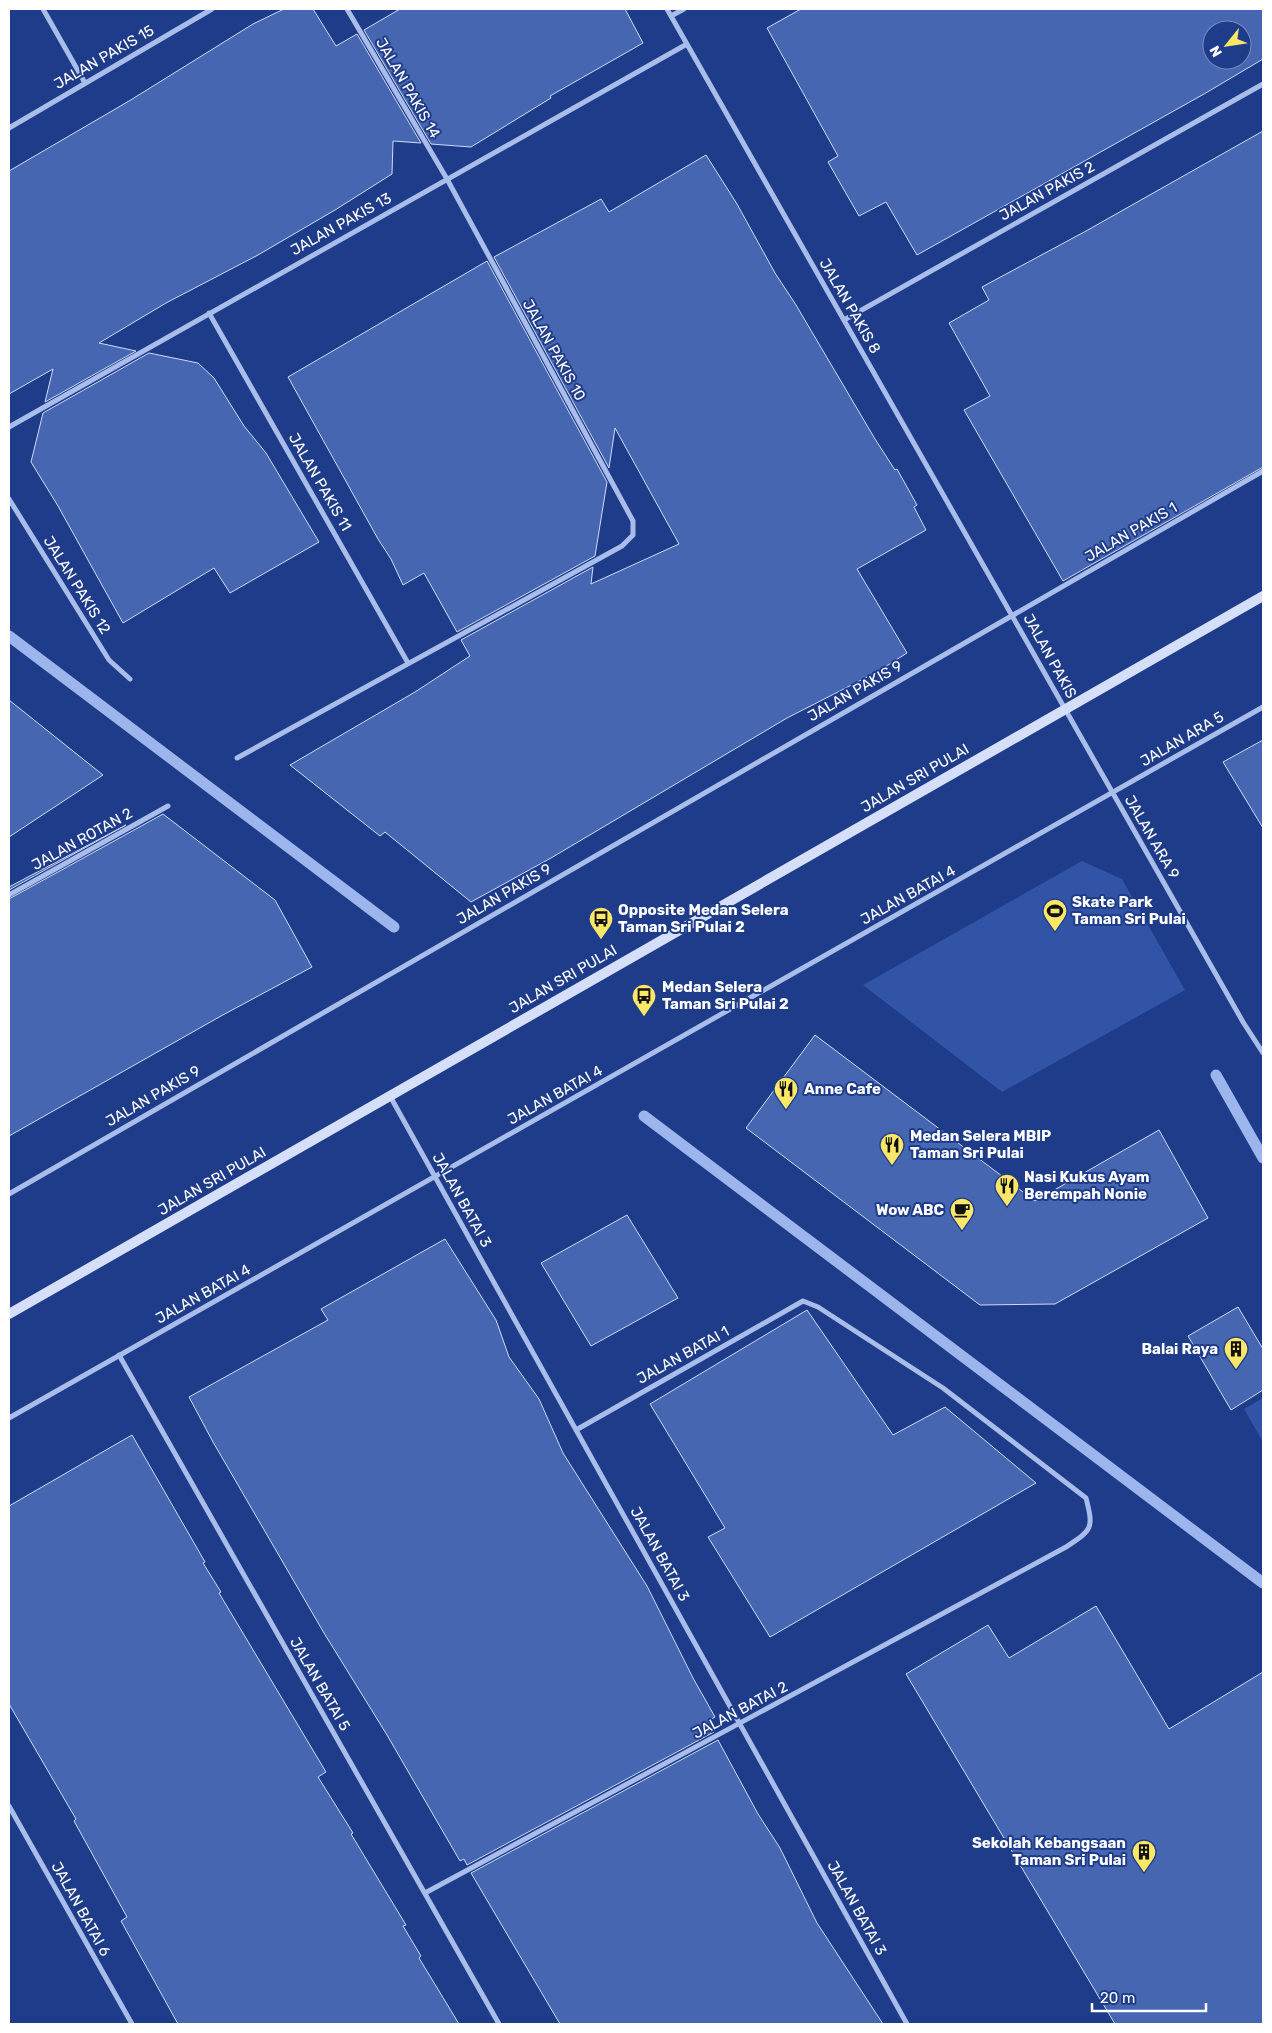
<svg xmlns="http://www.w3.org/2000/svg" width="1272" height="2033" font-family="Rubik,sans-serif">
	<style>
		.green { fill: #3254a7 }
		.lines { fill: none; stroke-linecap: round; stroke-linejoin: round }
		.stream { stroke: #9cb5ed; stroke-width: 11 }
		.building { fill: #4666b2; stroke: #cedbf8; fill-rule: evenodd }
		.street { stroke: #a9bdeb; stroke-width: 5 }
		.secondary { stroke: #d5dff9; stroke-width: 10 }
		.labels { text-anchor: middle; stroke-width: 4; stroke-linejoin: round; paint-order: stroke }
		.street-label { font-size: 15px; fill: #fff; stroke: #1e3c89 }
		.poi-label { font-size: 15px; font-weight: bold; fill: #fff; stroke: #1e3c89; text-anchor: start }
	</style>
	<rect width="100%" height="100%" fill="#1e3c89"/>
	<!-- green -->
	<path class="green" d="M1082 861 1122 879 1185 990 1002 1092 863 985Z
		M1263 1398V1442L1244 1409Z"/>
	<g class="lines">
		<!-- stream -->
		<path class="stream" d="M9 636 394 927
			M1216 1075 1263 1158
			M644 1116 1263 1583"/>
	</g>
	<!-- building -->
	<path class="building" d="M284 9H313L336 46 357 34 421 143 393 141 392 174 335 210 258 255 166 303 99 343 136 351 45 402 53 369 9 394V171L129 101 253 24Z
		M400 9H625L643 43 550 96 551 98 471 147 431 144 364 30Z
		M801 9H1263V59L1204 94 917 255 886 202 859 216 828 162 838 156 767 28ZM1212 30H1242V60H1212Z
		M1263 131V467L1063 581 964 410 990 396 949 323 989 300 982 287 1086 231Z
		M706 155 737 204 775 273 796 305 875 439 895 470 897 469 917 505 914 507 926 530 857 569 907 653 877 672 787 718 551 858 471 902 385 832 380 836 290 765 415 692 470 656 461 640 593 567 591 584 679 544 615 428 609 468 494 257 601 199 609 212Z
		M487 261 607 482 595 556 457 632 424 573 403 585 391 559 378 539 288 377Z
		M149 353 198 363 214 378 244 426 266 453 319 542 230 593 214 568 123 623 58 506 31 462 43 413Z
		M9 700 103 775 9 837Z
		M1263 740V828L1223 762Z
		M163 814 275 900 312 967 221 1016 9 1136V899Z
		M126 825 9 890V887Z
		M815 1035 1035 1201 1159 1130 1208 1218 1055 1304 980 1305 746 1128Z
		M627 1215 678 1298 591 1346 541 1263Z
		M445 1239 496 1320 509 1357 539 1399 563 1453 647 1586 693 1678 715 1717 708 1721 714 1732 467 1865 464 1859 460 1861 387 1735 324 1633 213 1442 189 1397 328 1320 321 1309Z
		M1238 1307 1263 1349V1390L1231 1410 1188 1336Z
		M807 1310 893 1435 945 1407 1036 1483 770 1637 708 1537 725 1528 650 1404Z
		M132 1435 205 1562 203 1563 221 1592 219 1593 326 1772 318 1777 353 1833 351 1834 406 1925 403 1926 421 1956 419 1958 459 2024H178L121 1921 127 1917 74 1821 76 1819 9 1704V1506Z
		M1096 1606 1169 1729 1263 1672V2024H1115L906 1674 988 1625 1009 1658Z
		M718 1740 758 1814 780 1848 817 1923 883 2024H560L471 1873Z"/>
	<g class="lines">
		<!-- street -->
		<path class="street" d="M43 9 85 83
			M667 9 1243 1022 1263 1053
			M671 16 684 9
			M9 128 212 9
			M209 313 408 663
			M844 320 1263 84
			M9 427 687 44
			M9 499 109 660 130 679
			M237 758 622 546 633 535V521L447 179 347 9
			M9 895 168 806
			M390 1096 907 2024
			M9 1194 1263 471
			M119 1355 499 2024
			M9 1418 1263 707
			M9 1806 132 2024
			M425 1893 1066 1547C1092 1530 1094 1529 1086 1498L943 1388 818 1307 803 1301 576 1430"/>
		<!-- secondary -->
		<path class="secondary" d="M9 1314 1263 596"/>
	</g>
	<!-- icons -->
	<defs>
		<symbol id="stadium-pin" viewBox="-11 -11 22 30"><path d="M0 17L-7.5 6A9.5 9.5 0 1 1 7.5 6Z" fill="#fae768" stroke="#1e3c89"/><path d="M0-5a6.5 5 0 1 0 0 10a6.5 5 0 1 0 0-10ZM-3.5-1.8h7v3.6h-7Z" fill="#111"/></symbol>
		<symbol id="bus-pin" viewBox="-11 -11 22 30"><path d="M0 17L-7.5 6A9.5 9.5 0 1 1 7.5 6Z" fill="#fae768" stroke="#1e3c89"/><path d="M-5-6H5V4H4V6H2V4H-2V6H-4V4H-5ZM-3.5-4V0h7V-4ZM-3.5 1.2v1.5H-2V1.2ZM2 1.2v1.5H3.5V1.2Z" fill="#111"/></symbol>
		<symbol id="restaurant-pin" viewBox="-11 -11 22 30"><path d="M0 17L-7.5 6A9.5 9.5 0 1 1 7.5 6Z" fill="#fae768" stroke="#1e3c89"/><path d="M-5-6h1v4h1v-4h1v4h1v-4h1v5L-1.5 .5V6h-2V.5L-5-1ZM5-6V6H3V1.5H1.5Q1.5-4 5-6Z" fill="#111"/></symbol>
		<symbol id="cafe-pin" viewBox="-11 -11 22 30"><path d="M0 17L-7.5 6A9.5 9.5 0 1 1 7.5 6Z" fill="#fae768" stroke="#1e3c89"/><path d="M-5.5-4.5H6V0H3Q3 3.5 0 3.5H-2.5Q-5.5 3.5-5.5 0ZM3-3.2v2h1.7v-2ZM-6 4.5H4V6H-6Z" fill="#111"/></symbol>
		<symbol id="building-pin" viewBox="-11 -11 22 30"><path d="M0 17L-7.5 6A9.5 9.5 0 1 1 7.5 6Z" fill="#fae768" stroke="#1e3c89"/><path d="M-4-6H4V6H1V3H-1V6H-4ZM-2.5-4.3h1.7v1.8h-1.7ZM.8-4.3h1.7v1.8H.8ZM-2.5-1h1.7V.8h-1.7ZM.8-1h1.7V.8H.8Z" fill="#111"/></symbol>
	</defs>
	<g fill-rule="evenodd">
		<use href="#stadium-pin" x="1041" y="897" width="28" height="38"/>
		<use href="#bus-pin" x="587" y="905" width="28" height="38"/>
		<use href="#bus-pin" x="630" y="982" width="28" height="38"/>
		<use href="#restaurant-pin" x="772" y="1075" width="28" height="38"/>
		<use href="#restaurant-pin" x="878" y="1131" width="28" height="38"/>
		<use href="#restaurant-pin" x="993" y="1172" width="28" height="38"/>
		<use href="#cafe-pin" x="948" y="1196" width="28" height="38"/>
		<use href="#building-pin" x="1222" y="1335" width="28" height="38"/>
		<use href="#building-pin" x="1130" y="1838" width="28" height="38"/>
	</g>
	<g class="labels">
		<!-- street labels -->
		<g class="street-label">
			<text transform="translate(104 57) rotate(-30)" y="5">JALAN PAKIS 15</text>
			<text transform="translate(408 88) rotate(60)" y="5">JALAN PAKIS 14</text>
			<text transform="translate(1047 191) rotate(-29)" y="5">JALAN PAKIS 2</text>
			<text transform="translate(341 224) rotate(-29)" y="5">JALAN PAKIS 13</text>
			<text transform="translate(850 306) rotate(60)" y="5">JALAN PAKIS 8</text>
			<text transform="translate(554 350) rotate(61)" y="5">JALAN PAKIS 10</text>
			<text transform="translate(320 482) rotate(60)" y="5">JALAN PAKIS 11</text>
			<text transform="translate(1131 532) rotate(-30)" y="5">JALAN PAKIS 1</text>
			<text transform="translate(77 585) rotate(58)" y="5">JALAN PAKIS 12</text>
			<text transform="translate(1050 656) rotate(61)" y="5">JALAN PAKIS</text>
			<text transform="translate(855 691) rotate(-30)" y="5">JALAN PAKIS 9</text>
			<text transform="translate(1182 739) rotate(-30)" y="5">JALAN ARA 5</text>
			<text transform="translate(915 778) rotate(-30)" y="5">JALAN SRI PULAI</text>
			<text transform="translate(1152 837) rotate(60)" y="5">JALAN ARA 9</text>
			<text transform="translate(82 839) rotate(-29)" y="5">JALAN ROTAN 2</text>
			<text transform="translate(504 894) rotate(-30)" y="5">JALAN PAKIS 9</text>
			<text transform="translate(908 895) rotate(-29)" y="5">JALAN BATAI 4</text>
			<text transform="translate(563 979) rotate(-30)" y="5">JALAN SRI PULAI</text>
			<text transform="translate(555 1095) rotate(-29)" y="5">JALAN BATAI 4</text>
			<text transform="translate(153 1096) rotate(-30)" y="5">JALAN PAKIS 9</text>
			<text transform="translate(212 1181) rotate(-30)" y="5">JALAN SRI PULAI</text>
			<text transform="translate(462 1200) rotate(61)" y="5">JALAN BATAI 3</text>
			<text transform="translate(203 1294) rotate(-29)" y="5">JALAN BATAI 4</text>
			<text transform="translate(683 1355) rotate(-29)" y="5">JALAN BATAI 1</text>
			<text transform="translate(660 1554) rotate(61)" y="5">JALAN BATAI 3</text>
			<text transform="translate(320 1684) rotate(60)" y="5">JALAN BATAI 5</text>
			<text transform="translate(740 1710) rotate(-28)" y="5">JALAN BATAI 2</text>
			<text transform="translate(857 1908) rotate(61)" y="5">JALAN BATAI 3</text>
			<text transform="translate(81 1909) rotate(61)" y="5">JALAN BATAI 6</text>
		</g>
		<!-- poi labels -->
		<g class="poi-label">
			<text x="1072" y="907">Skate Park<tspan x="1072" dy="17">Taman Sri Pulai</tspan></text>
			<text x="618" y="915">Opposite Medan Selera<tspan x="618" dy="17">Taman Sri Pulai 2</tspan></text>
			<text x="662" y="992">Medan Selera<tspan x="662" dy="17">Taman Sri Pulai 2</tspan></text>
			<text x="804" y="1094">Anne Cafe</text>
			<text x="910" y="1141">Medan Selera MBIP<tspan x="910" dy="17">Taman Sri Pulai</tspan></text>
			<text x="1024" y="1182">Nasi Kukus Ayam<tspan x="1024" dy="17">Berempah Nonie</tspan></text>
			<text x="944" y="1215" text-anchor="end">Wow ABC</text>
			<text x="1218" y="1354" text-anchor="end">Balai Raya</text>
			<text x="1126" y="1848" text-anchor="end">Sekolah Kebangsaan<tspan x="1126" dy="17">Taman Sri Pulai</tspan></text>
		</g>
	</g>
	<!-- border -->
	<rect width="1272" height="2033" fill="none" stroke="#ffffff" stroke-width="20"/>
	<!-- north arrow -->
	<g transform="translate(1227 45) rotate(240)"><circle r="24" fill="#1e3c89" stroke="#788ab8"/>
	<path d="M0-4L9 19L0 12L-9 19Z" fill="#fae768"/>
	<text y="-8" font-size="14" font-weight="bold" text-anchor="middle" fill="#ffffff">N</text>
	</g>
	<!-- scale -->
	<path d="M1092 2003v8h114v-8" fill="none" stroke="#ffffff" stroke-width="2.5"/>
	<text x="1100" y="2003" font-size="15" fill="#ffffff" stroke="#1e3c89" stroke-width="4" paint-order="stroke">20 m</text>
</svg>
